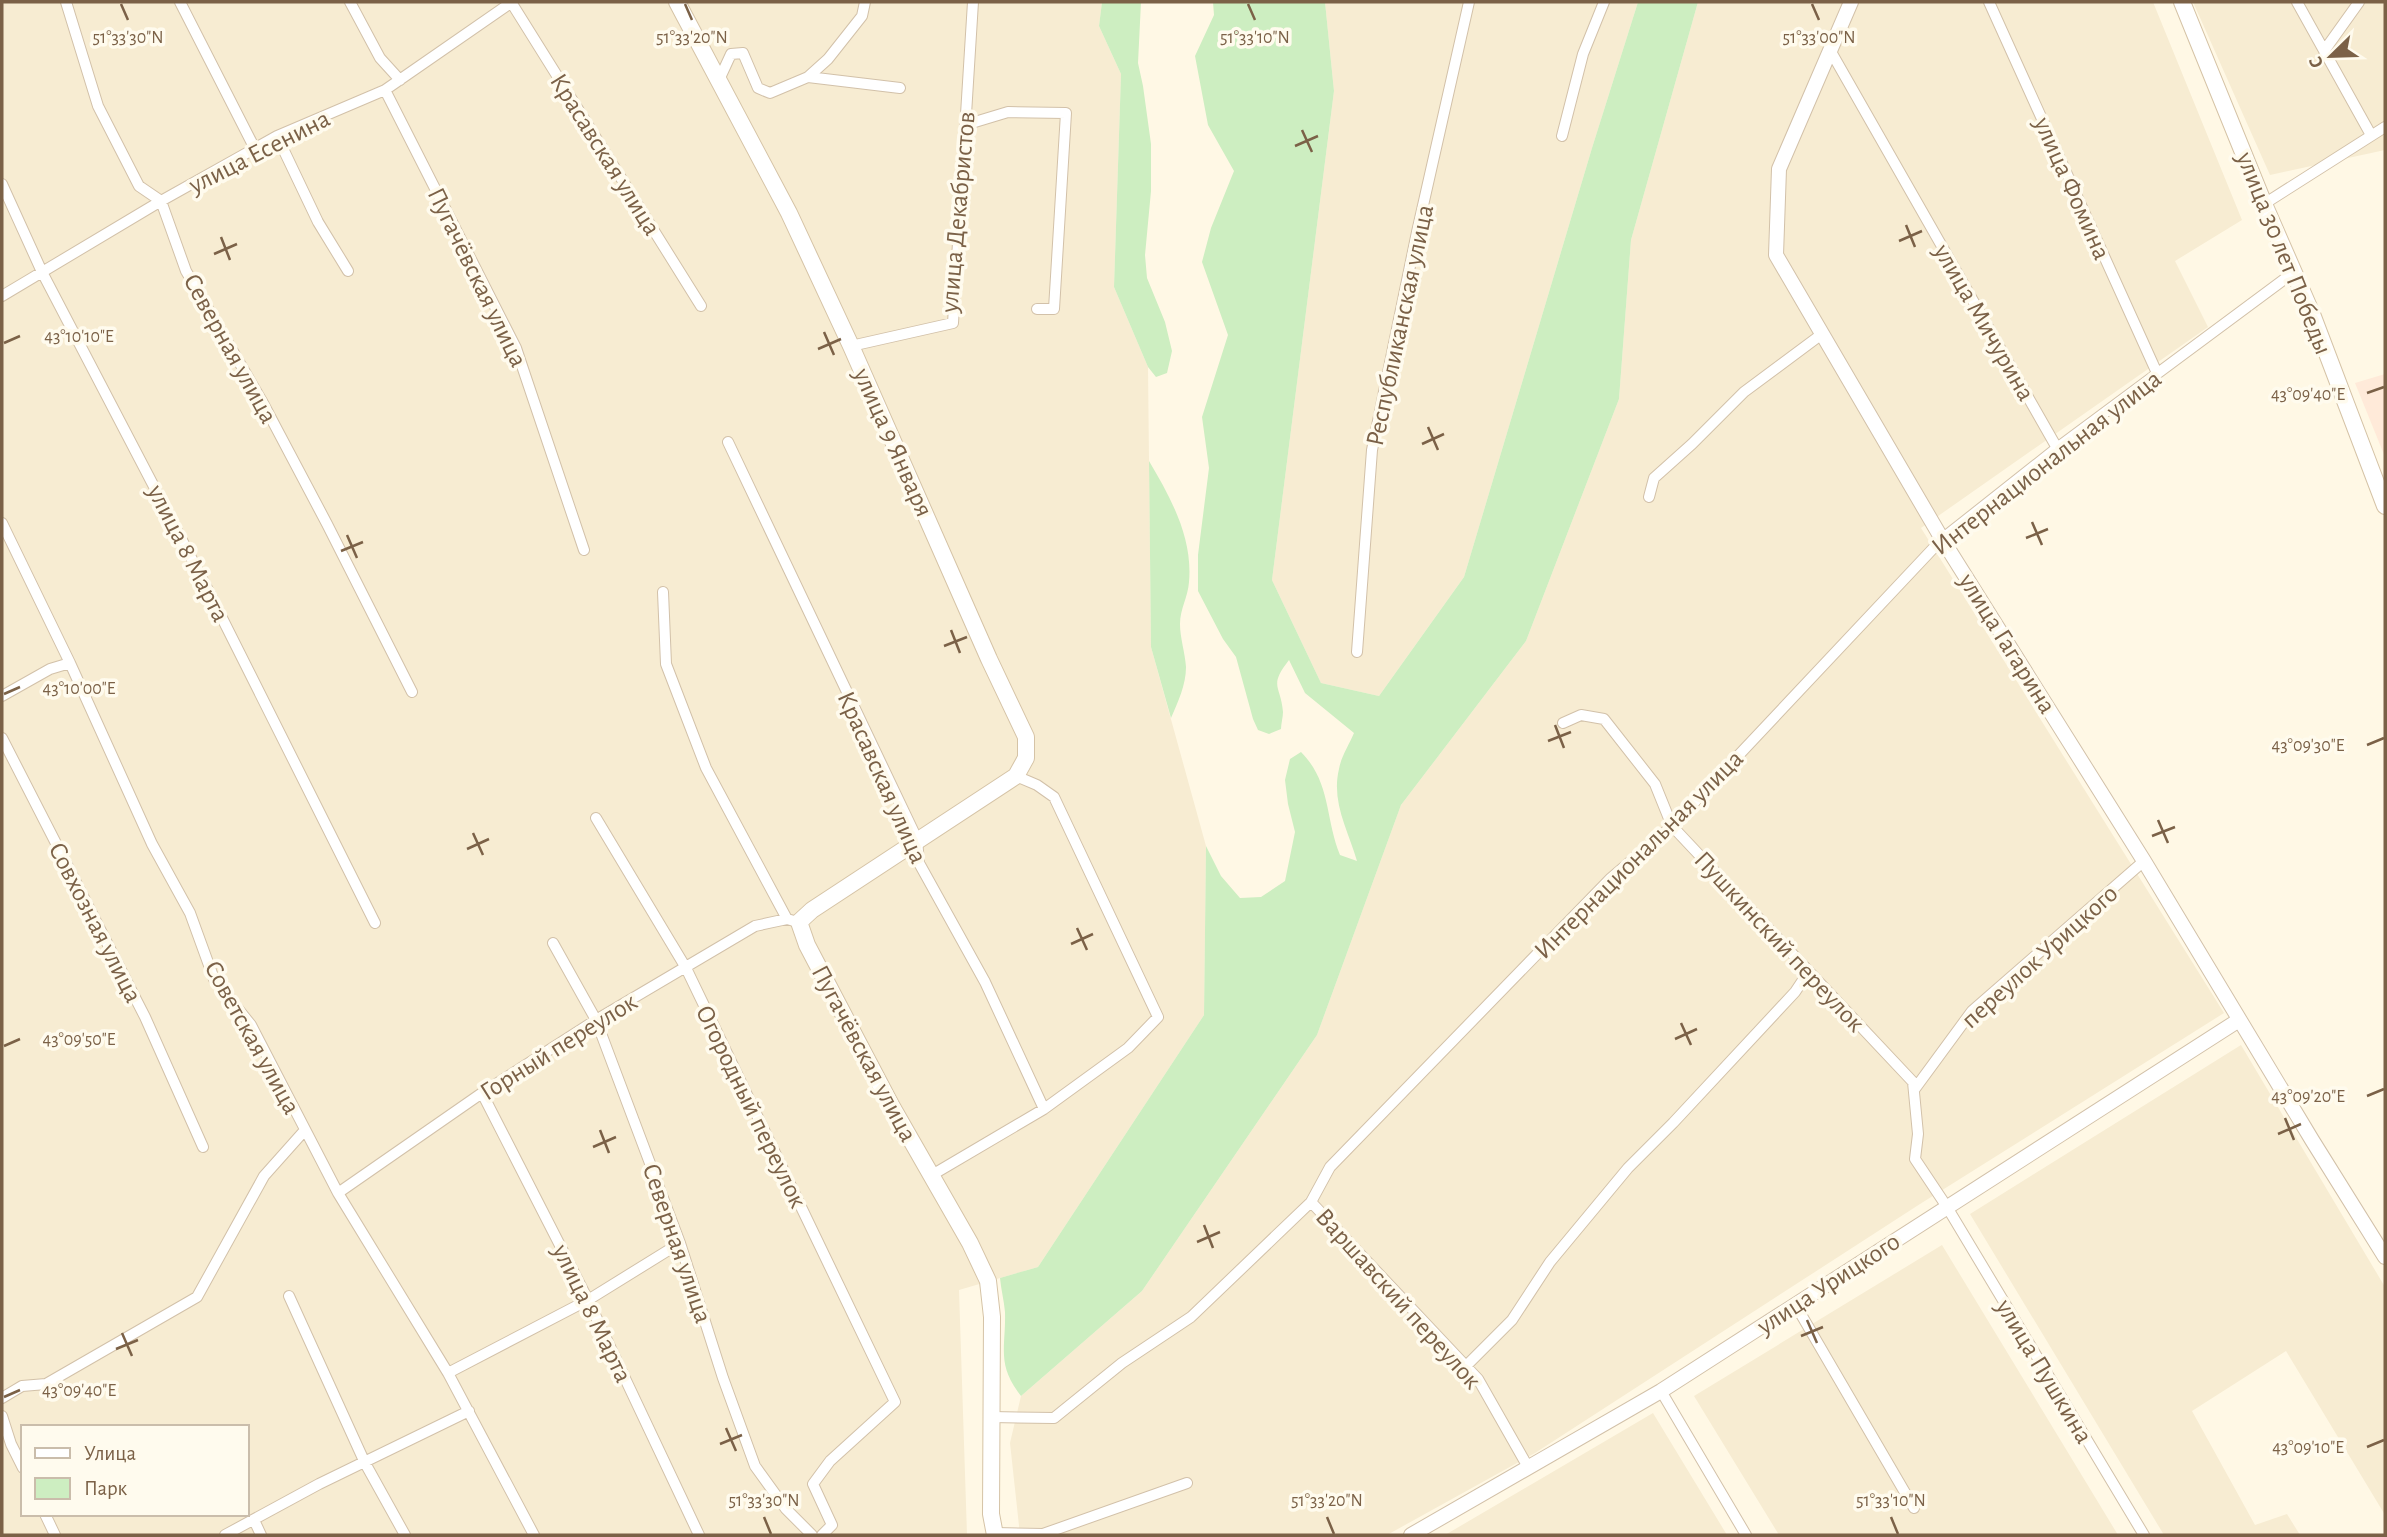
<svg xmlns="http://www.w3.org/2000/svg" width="2387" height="1537" font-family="'Alegreya Sans',sans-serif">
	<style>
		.residential { fill: #f7ecd2; fill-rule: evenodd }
		.commercial { fill: #ffead9 }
		.green { fill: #cdeec1 }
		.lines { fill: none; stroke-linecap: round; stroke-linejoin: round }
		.minor-casing { stroke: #d2c1a9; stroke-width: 12 }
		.tertiary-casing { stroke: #d2c1a9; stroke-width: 16 }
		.secondary-casing { stroke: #d5c3a6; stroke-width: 18 }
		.minor { stroke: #fff; stroke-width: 10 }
		.tertiary { stroke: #fff; stroke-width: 14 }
		.secondary { stroke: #fff; stroke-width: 16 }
		.ticks { fill: none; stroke: #7b6147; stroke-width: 2.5 }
		.labels { text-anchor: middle; stroke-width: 7; stroke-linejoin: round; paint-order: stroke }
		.street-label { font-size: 26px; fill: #7b6147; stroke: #fffbee }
		.ticks-label { font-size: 18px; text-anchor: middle; fill: #7b6147; stroke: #fffbee; stroke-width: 7; stroke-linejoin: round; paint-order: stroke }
	</style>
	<rect width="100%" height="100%" fill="#fff8e5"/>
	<!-- residential -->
	<path class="residential" d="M2 2H1102L1099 26 1121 74 1114 287 1148 367 1151 647 1206 846 1204 1015 1038 1267 959 1290 967 1535H2ZM23 1427H247V1514H23Z
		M1325 2H1638L1592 148 1464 577 1379 696 1321 683 1272 580 1334 91Z
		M1698 2H2153L2242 220 2175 261 2208 327 1921 528 2224 1013 1920 1204 1535 1453 1387 1535H1020L1010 1443 1021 1396 1142 1291 1317 1035 1401 805 1526 641 1619 399 1631 240Z
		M2193 2H2385V150L2270 175Z
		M2241 1045 2385 1287V1515L2286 1351 2192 1411 2255 1525 2287 1514 2300 1535H2164L1970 1214Z
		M1942 1245 2118 1535H1779L1694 1396Z
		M1653 1413 1727 1535H1445Z"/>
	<!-- commercial -->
	<path class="commercial" d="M2385 374V457L2355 383Z"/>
	<!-- green -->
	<path class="green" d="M1102 2H1141L1138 63 1143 86 1151 144V191L1145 255 1147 278 1165 322 1172 351 1167 373 1156 377 1148 367 1114 287 1121 74 1099 26Z
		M1213 2H1325L1334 91 1272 580 1321 683 1379 696 1464 577 1592 148 1638 2H1698L1631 240 1619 399 1526 641 1401 805 1317 1035 1142 1291 1021 1396C996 1364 1006 1348 1005 1312 1004 1301 1001 1289 1000 1278L1038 1267 1204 1015 1206 846 1221 876 1240 898 1261 897 1285 881 1295 832 1288 804 1285 780 1290 759 1301 752C1331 782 1325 818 1340 855L1357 861C1348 830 1331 802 1339 769 1341 757 1349 745 1354 733L1305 693 1289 660C1268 687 1281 685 1283 712 1283 717 1281 724 1281 729L1269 734 1258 730 1253 719 1236 657 1223 639 1198 591V555L1209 468 1202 417 1228 335 1202 262 1211 228 1234 171 1208 125 1195 56 1214 15Z
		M1149 461C1171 498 1193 538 1189 582 1188 597 1180 609 1180 624 1180 638 1185 652 1186 667 1186 685 1178 702 1171 718L1151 647Z"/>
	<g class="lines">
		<defs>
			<path id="minor" d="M66 2 98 106 139 186 161 201 186 271 263 403 327 524 412 692
				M180 2 255 149
				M350 2 380 58 400 80
				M511 2 701 306
				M1989 2 2157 373
				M2297 2 2371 135
				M1830 50 2057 448
				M2324 51 2359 2
				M808 77 900 88
				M719 80 731 54 743 53 758 88 770 93 808 77 828 59 862 16 865 2
				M385 90 516 348 584 550
				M965 125 1008 112 1066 113 1054 309H1037
				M277 136 318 222 348 271
				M1562 136 1583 54 1604 2
				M2 184 42 272 209 592 375 923
				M2264 204 2385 127
				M2 296 161 201 277 136 385 90 512 2
				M851 346 953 323 973 2
				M728 442 917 839 919 863 985 982 1044 1109
				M1649 497 1654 478 1692 444 1744 392 1822 334
				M2 523 70 663 152 844 190 913 214 979 251 1025 338 1193 448 1373 534 1535
				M663 592 666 664 706 768 787 919 794 921
				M1357 652 1372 450 1417 232 1469 2
				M2 696 50 669 70 663
				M1563 723 1581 715 1604 719 1655 784 1672 826 1913 1082 1918 1134 1915 1159 1947 1207 2144 1535
				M2 738 145 1017 203 1147
				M596 818 686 968 895 1402 830 1461 813 1484 832 1525 822 1535
				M553 943 596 1020 680 1243 723 1378 755 1466 786 1509 812 1535
				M1914 1090 1972 1011 2144 861
				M482 1093 588 1300 699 1535
				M932 1175 1044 1109 1128 1048 1158 1017 1054 797 1037 785 1016 776
				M338 1193 482 1093 596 1020 755 926 787 919
				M1311 1202 1478 1379 1528 1467
				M289 1296 365 1463 405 1535
				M1795 1304 1914 1508
				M1466 1366 1512 1320 1550 1262 1628 1168 1673 1123 1795 992 1809 971
				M448 1373 588 1300 680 1243
				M1661 1391 1746 1535
				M2 1398 22 1386 46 1384 197 1297 264 1176 305 1130
				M2 1416 11 1444 23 1468
				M991 1417 1054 1418 1122 1363 1191 1317 1311 1202 1330 1167 1611 878 1672 826 1942 539 2057 448 2294 272
				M45 1514 55 1535
				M254 1520 261 1535
				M225 1535 319 1484 469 1411
				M993 1535 995 1533 1043 1534 1187 1483"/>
			<path id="tertiary" d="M1851 2 1779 169 1776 255 1942 539 2144 861 2312 1140 2385 1257
				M1411 1535 1661 1391 2239 1020"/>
			<path id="secondary" d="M677 2 789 213 851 346 989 659 1026 737V758L1016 776 812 910 799 922 807 945 891 1105 970 1243 988 1281 992 1317 991 1514 995 1535
				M2182 2 2264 204 2312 314 2385 506"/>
		</defs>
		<!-- minor casing -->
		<use href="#minor" class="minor-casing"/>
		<!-- tertiary casing -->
		<use href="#tertiary" class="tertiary-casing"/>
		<!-- secondary casing -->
		<use href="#secondary" class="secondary-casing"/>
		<!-- minor -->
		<use href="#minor" class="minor"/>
		<!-- tertiary -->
		<use href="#tertiary" class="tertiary"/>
		<!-- secondary -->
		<use href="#secondary" class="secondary"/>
	</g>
	<!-- ticks -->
	<path class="ticks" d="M121 4 128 20M685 4 692 20M1248 4 1255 20M1812 4 1819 20M1302 130 1312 152M1295 146 1318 136M1906 225 1915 247M221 237 230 260M1899 241 1922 231M214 254 237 244M824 332 834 355M4 343 20 336M818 349 841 339M2367 393 2384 387M1428 427 1438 450M1422 444 1444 434M2032 522 2042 545M347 535 357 558M2026 538 2048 529M341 551 363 542M951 630 960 653M944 646 967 637M4 694 20 687M1555 725 1564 748M1548 741 1571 732M2367 745 2384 738M2158 820 2168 843M473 833 483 855M2152 836 2175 827M467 849 489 839M1077 928 1087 950M1071 944 1093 934M1681 1023 1691 1045M1675 1039 1697 1029M4 1046 20 1039M2367 1096 2384 1089M2285 1118 2294 1140M600 1130 609 1153M2278 1134 2301 1124M593 1147 616 1137M1204 1225 1213 1248M1197 1242 1220 1232M1807 1320 1817 1343M122 1333 132 1356M1801 1336 1823 1327M116 1349 138 1340M4 1397 20 1390M726 1428 736 1451M720 1444 742 1435M2367 1447 2384 1440M764 1517 771 1534M1327 1517 1334 1534M1891 1517 1898 1534"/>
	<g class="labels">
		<!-- street labels -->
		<g class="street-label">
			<text transform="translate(259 151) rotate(-27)" y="9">улица Есенина</text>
			<text transform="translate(606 154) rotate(58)" y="9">Красавская улица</text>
			<text transform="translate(2073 188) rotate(66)" y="9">улица Фомина</text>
			<text transform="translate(957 212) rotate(-85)" y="9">улица Декабристов</text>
			<text transform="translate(2285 253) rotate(68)" y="9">улица 30 лет Победы</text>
			<text transform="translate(478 277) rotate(64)" y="9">Пугачёвская улица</text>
			<text transform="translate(1985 322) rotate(60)" y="9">улица Мичурина</text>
			<text transform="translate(1399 325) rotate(-78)" y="9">Республиканская улица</text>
			<text transform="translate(231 348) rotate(61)" y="9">Северная улица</text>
			<text transform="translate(894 442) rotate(66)" y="9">улица 9 Января</text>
			<text transform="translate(2046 462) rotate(-38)" y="9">Интернациональная улица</text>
			<text transform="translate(189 553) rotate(63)" y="9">улица 8 Марта</text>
			<text transform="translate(2008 643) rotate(58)" y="9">улица Гагарина</text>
			<text transform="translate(883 777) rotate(66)" y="9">Красавская улица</text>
			<text transform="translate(1638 854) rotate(-45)" y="9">Интернациональная улица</text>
			<text transform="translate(96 922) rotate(63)" y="9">Совхозная улица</text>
			<text transform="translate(1780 941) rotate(47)" y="9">Пушкинский переулок</text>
			<text transform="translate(2039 956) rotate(-42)" y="9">переулок Урицкого</text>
			<text transform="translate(253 1037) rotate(61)" y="9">Советская улица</text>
			<text transform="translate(558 1046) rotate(-32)" y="9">Горный переулок</text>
			<text transform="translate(865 1053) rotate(62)" y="9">Пугачёвская улица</text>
			<text transform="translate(752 1106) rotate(64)" y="9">Огородный переулок</text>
			<text transform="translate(678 1243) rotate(71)" y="9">Северная улица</text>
			<text transform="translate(1828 1283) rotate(-33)" y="9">улица Урицкого</text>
			<text transform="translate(1399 1298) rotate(48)" y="9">Варшавский переулок</text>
			<text transform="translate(593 1313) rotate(64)" y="9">улица 8 Марта</text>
			<text transform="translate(2045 1371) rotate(59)" y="9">улица Пушкина</text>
		</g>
	</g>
	<g class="ticks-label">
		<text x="128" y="43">51°33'30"N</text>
		<text x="692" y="43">51°33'20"N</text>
		<text x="1255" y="43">51°33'10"N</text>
		<text x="1819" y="43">51°33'00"N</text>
		<text x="79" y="342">43°10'10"E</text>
		<text x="2308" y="400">43°09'40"E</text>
		<text x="79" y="694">43°10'00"E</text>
		<text x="2308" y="751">43°09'30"E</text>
		<text x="79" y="1045">43°09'50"E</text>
		<text x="2308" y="1102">43°09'20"E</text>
		<text x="79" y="1396">43°09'40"E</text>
		<text x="2308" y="1453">43°09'10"E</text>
		<text x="764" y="1506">51°33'30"N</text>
		<text x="1327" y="1506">51°33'20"N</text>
		<text x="1891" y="1506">51°33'10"N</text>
	</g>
	<!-- border -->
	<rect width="2387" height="1537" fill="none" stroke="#7b6147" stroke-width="7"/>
	<!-- legend -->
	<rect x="21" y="1425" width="228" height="91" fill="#fffbee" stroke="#cabdab" stroke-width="2"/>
	<rect x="35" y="1448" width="35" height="10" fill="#ffffff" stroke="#cabdab" stroke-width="2"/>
	<text x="84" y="1460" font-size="21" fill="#7b6147">Улица</text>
	<rect x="35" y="1478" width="35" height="21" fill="#cdeec1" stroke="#cabdab" stroke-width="2"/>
	<text x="84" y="1495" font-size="21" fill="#7b6147">Парк</text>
	<!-- north arrow -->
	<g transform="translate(2331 56) rotate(247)" stroke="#fffbee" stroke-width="5" paint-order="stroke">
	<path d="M0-5L12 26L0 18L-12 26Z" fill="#7b6147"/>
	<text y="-10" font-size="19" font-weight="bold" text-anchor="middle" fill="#7b6147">С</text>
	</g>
</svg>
